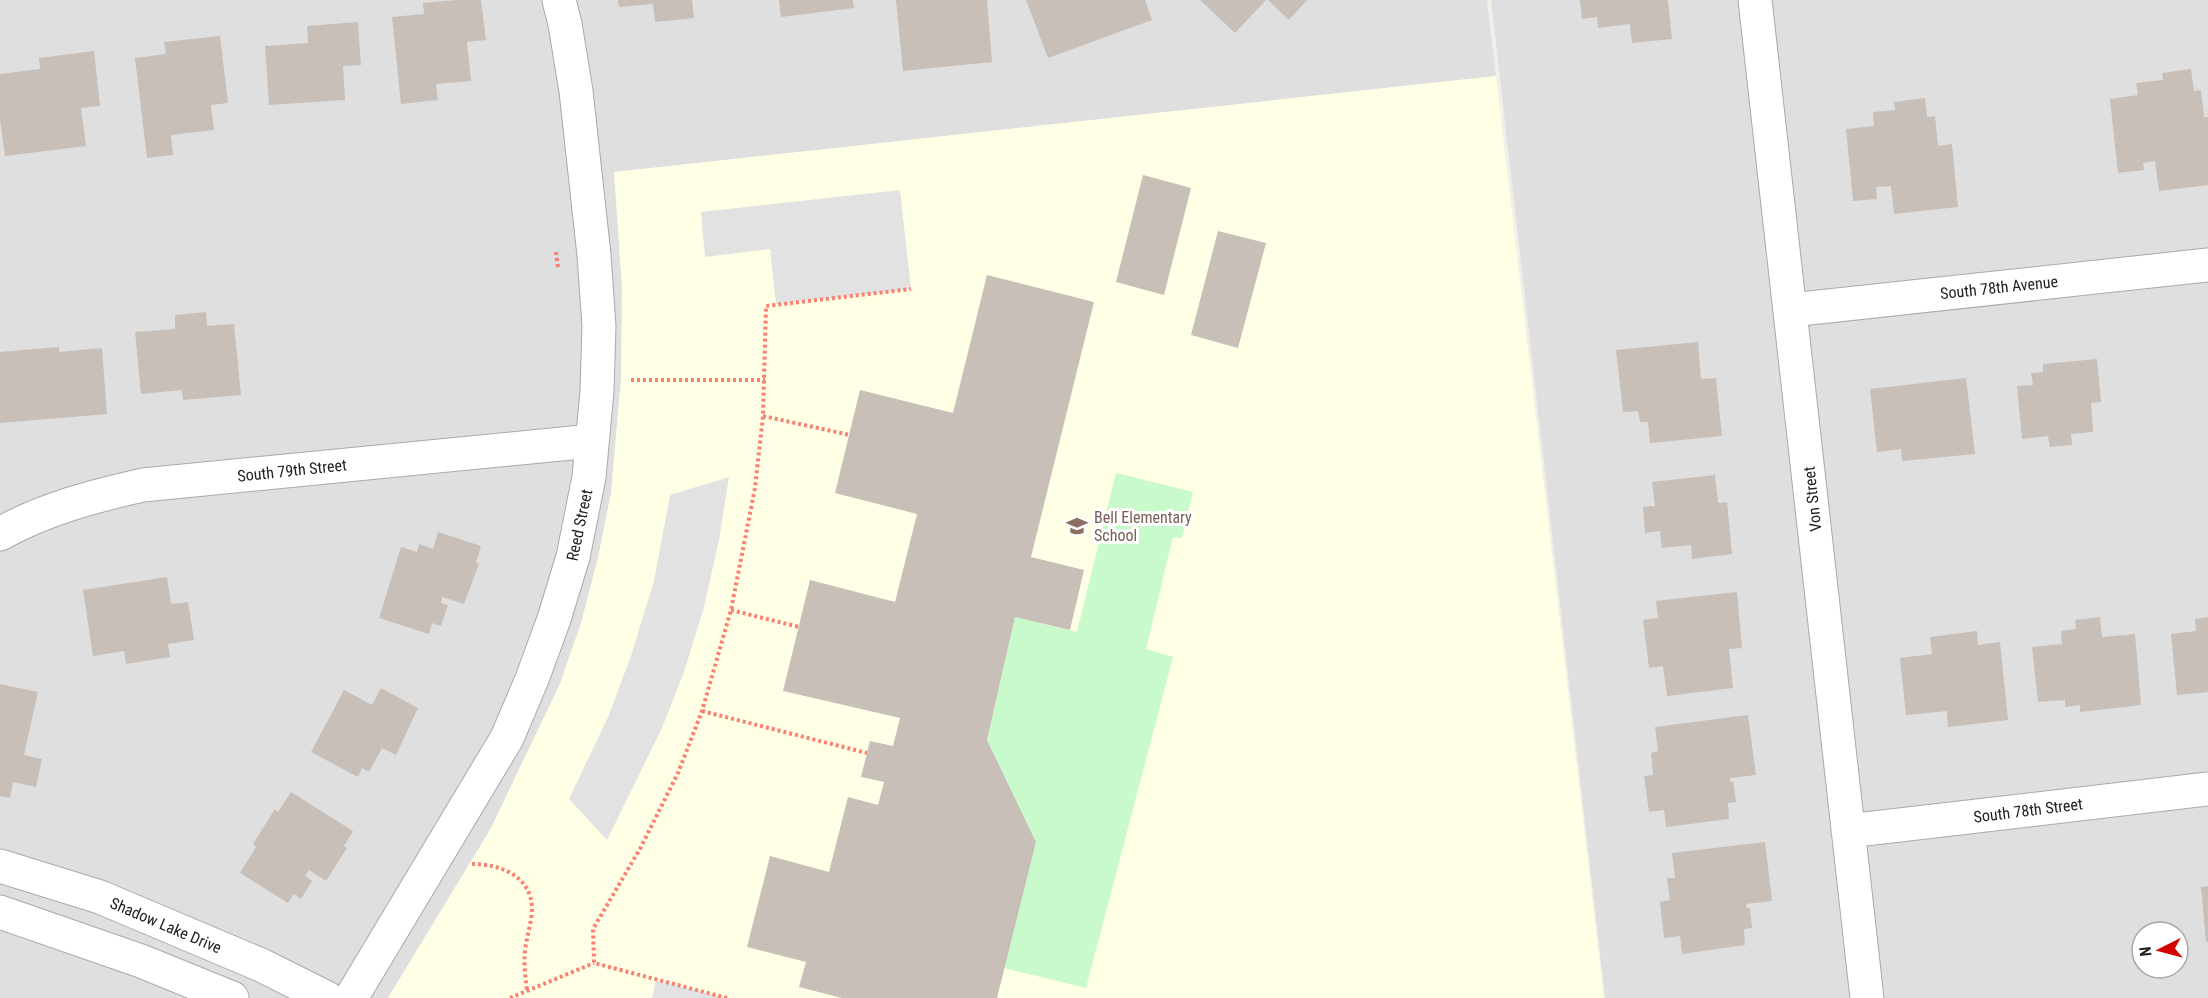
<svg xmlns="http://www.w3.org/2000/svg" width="2208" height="998" font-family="'Roboto Condensed',sans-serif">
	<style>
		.residential { fill: #e0dfdf; fill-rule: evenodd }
		.education { fill: #ffffe5 }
		.park { fill: #c8facc }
		.parking { fill: #e2e2e2 }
		.building { fill: #c7bfb8 }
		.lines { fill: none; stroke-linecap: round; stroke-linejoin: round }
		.minor-casing { stroke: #a9a9a9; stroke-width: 35 }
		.path { stroke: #fa8072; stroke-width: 4; stroke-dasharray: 3 3; stroke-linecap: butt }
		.minor { stroke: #fff; stroke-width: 33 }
		.labels { text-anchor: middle; stroke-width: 6; stroke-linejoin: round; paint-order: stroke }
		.street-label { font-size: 16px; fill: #222; stroke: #fff }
		.education-label { font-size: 16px; fill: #785e54; stroke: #fff; text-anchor: start }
	</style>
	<rect width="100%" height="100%" fill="#f2efe9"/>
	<!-- residential -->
	<path class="residential" d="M0 0H1487L1496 76 614 172 622 286 621 380 611 493 598 558 582 620 560 684 490 830 388 998H0Z
		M1491 0H2208V998H1605ZM2142 932H2178V968H2142Z"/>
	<!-- education -->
	<path class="education" d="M1496 76 1604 998H388L490 830 560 684 582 620 598 558 611 493 621 380 622 286 614 172Z"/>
	<!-- park -->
	<path class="park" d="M1116 473 1193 492 1182 538 1173 537 1146 649 1173 657 1086 988 1004 968 1036 842 987 740 1015 617 1077 632Z"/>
	<!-- parking -->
	<path class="parking" d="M900 190 911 289 776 304 770 249 705 257 701 212Z
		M729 477 719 540 704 607 684 672 662 728 607 840 569 799 608 717 631 656 654 581 670 495Z
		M656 981 727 998H652Z"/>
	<!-- building -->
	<path class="building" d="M456 0H481L486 40 467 42 471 81 436 84 438 100 401 104 392 17 424 14 423 3Z
		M618 0H692L694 18 655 22 653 4 619 7Z
		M779 0H853L854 8 781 17Z
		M896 0H987L992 62 903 71Z
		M1026 0H1145L1152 20 1048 58Z
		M1200 0H1266L1235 33Z
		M1268 0H1307L1289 20Z
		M1580 0H1668L1672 39 1632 43 1630 24 1598 28 1597 17 1582 19Z
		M358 22 361 65 343 66 345 100 269 105 265 46 308 43 307 26Z
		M220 36 228 103 211 105 214 130 171 135 173 155 147 158 135 58 166 54 164 42Z
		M94 51 100 106 81 108 86 146 5 156 0 119V74L40 69 39 58Z
		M2191 69 2194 91 2201 90 2204 117H2208V185L2159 191 2155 161 2143 163 2144 170 2118 173 2110 99 2138 95 2136 83 2163 80 2162 73Z
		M1925 98 1927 117 1935 116 1938 146 1952 144 1958 207 1894 214 1891 186 1876 187 1877 199 1853 201 1846 129 1874 126 1873 112 1895 110 1894 102Z
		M1143 175 1191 188 1164 295 1116 282Z
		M1218 231 1266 243 1238 348 1191 335Z
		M987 275 1094 302 1031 557 1084 570 1070 630 1015 617 987 740 1036 842 997 998H842L799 987 806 962 747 947 770 856 829 872 848 797 878 805 884 782 861 777 870 741 893 746 900 718 783 691 810 580 895 602 917 514 835 493 860 390 953 413Z
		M206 312 207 326 234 324 241 395 183 400 182 390 141 394 135 332 175 329V315Z
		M1698 342 1701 379 1716 378 1722 436 1650 443 1648 422H1640L1638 411 1623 412 1616 350Z
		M59 347V352L102 348 107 414 0 423V352Z
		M2097 359 2101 402 2091 403 2093 432 2071 434 2072 445 2050 447 2048 436 2022 439 2017 386 2033 385 2031 373 2043 372V364Z
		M1966 378 1975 454 1902 461 1901 449 1877 452 1870 389Z
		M1715 475 1718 503 1727 502 1732 554 1692 559 1691 545 1662 548 1660 531 1645 533 1643 507 1655 506 1652 482Z
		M438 532 481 546 476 562 479 564 464 604 442 597 441 603 448 605 441 626 432 623 429 634 379 618 401 547 417 552 419 544 433 549Z
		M167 577 171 604 188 602 194 640 168 644 170 657 126 664 124 651 93 656 83 590Z
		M1737 592 1742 648 1729 649 1733 688 1667 696 1663 666 1649 668 1643 620 1658 618 1656 601Z
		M2100 617 2102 637 2135 634 2141 705 2080 712V705L2065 707V700L2038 702 2032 647 2062 644 2061 631 2076 629 2075 620Z
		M2208 617V692L2177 695 2171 634 2196 631 2195 619Z
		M1977 631 1978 645 2000 642 2008 720 1948 727 1947 711 1906 715 1900 658 1932 654 1930 637Z
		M0 684 38 692 24 755 42 759 36 787 13 782 10 798 0 796Z
		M381 688 418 708 396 755 382 748 369 772 362 768 358 777 311 752 344 690 372 705Z
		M1748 715 1756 775 1730 778V782L1733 781 1736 802 1728 803 1729 819 1666 827 1664 810 1649 812 1644 776 1653 775 1651 753 1658 751 1655 727Z
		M291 792 353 831 344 846 347 848 326 881 309 870 305 876 312 881 301 899 294 894 288 903 240 873 256 847 253 844 275 809 278 812Z
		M1765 842 1772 901 1746 904 1747 908H1750L1752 928 1744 929 1745 945 1682 954 1680 936 1664 938 1660 902 1670 900 1667 878H1675L1672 853Z
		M2208 886V942H2206L2201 887Z"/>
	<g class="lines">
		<defs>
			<path id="minor" d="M1755 0 1867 998
				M1791 310 2208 265
				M0 534C44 509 94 496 143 485L592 441
				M1848 831 2208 789
				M0 866 100 897 261 965 327 998
				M0 912 141 961 232 998
				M351 998 507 738 532 679 554 619 573 557 589 477 597 391 599 326 594 255 576 91 565 24 559 0"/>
		</defs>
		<!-- minor casing -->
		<use href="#minor" class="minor-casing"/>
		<!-- path -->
		<path class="path" d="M556 252 558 268
			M631 380H765
			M763 416 850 435
			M731 610 799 627
			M702 711 867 753
			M472 864C499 864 531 875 532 908 532 920 528 932 526 944 523 959 525 975 527 990
			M510 998 594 963
			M727 998 594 963 593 929 641 847 678 773 702 711 731 610 755 488 763 416 766 306 911 289"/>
		<!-- minor -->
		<use href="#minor" class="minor"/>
	</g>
	<!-- icons -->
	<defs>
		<symbol id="school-bare" viewBox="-9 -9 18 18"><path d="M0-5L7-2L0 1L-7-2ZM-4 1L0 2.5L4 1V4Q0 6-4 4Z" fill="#8d6e63" stroke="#fff" stroke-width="2.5" paint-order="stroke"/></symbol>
	</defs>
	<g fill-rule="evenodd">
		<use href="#school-bare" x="1062" y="511" width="30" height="30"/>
	</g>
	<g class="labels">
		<!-- street labels -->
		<g class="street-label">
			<text transform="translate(1999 287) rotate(-6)" y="6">South 78th Avenue</text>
			<text transform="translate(292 470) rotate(-6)" y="6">South 79th Street</text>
			<text transform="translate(1812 499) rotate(-96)" y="6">Von Street</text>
			<text transform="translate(579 525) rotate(-78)" y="6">Reed Street</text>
			<text transform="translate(2028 810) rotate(-7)" y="6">South 78th Street</text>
			<text transform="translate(166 925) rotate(23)" y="6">Shadow Lake Drive</text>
		</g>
		<!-- education labels -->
		<g class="education-label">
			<text x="1094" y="523">Bell Elementary<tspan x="1094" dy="18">School</tspan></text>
		</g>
	</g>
	<!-- north arrow -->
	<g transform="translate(2160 950) rotate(264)"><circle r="28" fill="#ffffff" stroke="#a7a7a7" stroke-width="1.5"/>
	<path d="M0-4.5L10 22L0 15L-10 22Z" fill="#d40000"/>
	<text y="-9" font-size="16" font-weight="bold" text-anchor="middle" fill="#222222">N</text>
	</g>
</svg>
